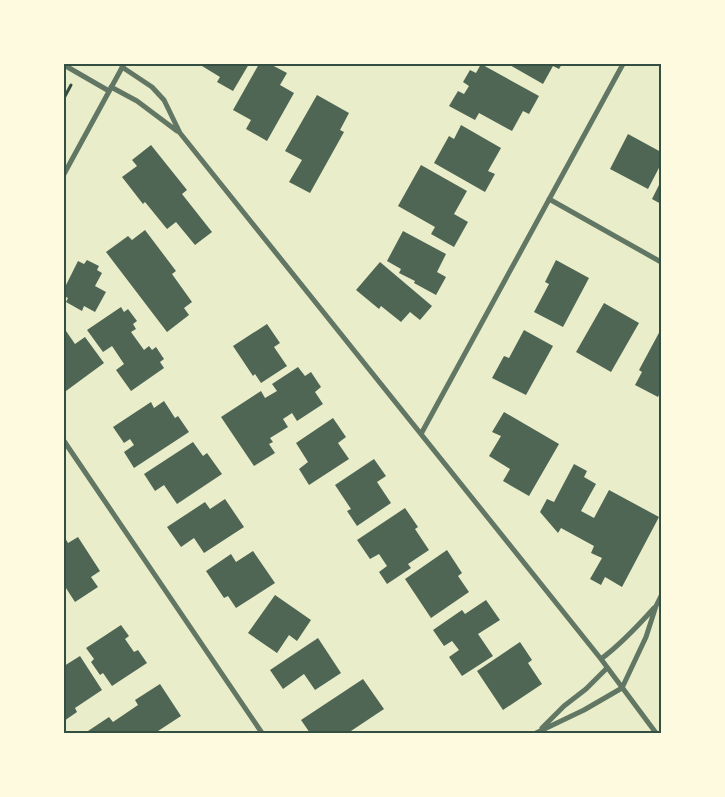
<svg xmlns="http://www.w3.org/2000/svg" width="725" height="797" font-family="Manrope,sans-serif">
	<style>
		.building { fill: #4f6655 }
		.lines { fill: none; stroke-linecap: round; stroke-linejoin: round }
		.path { stroke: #344e41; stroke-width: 3 }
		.minor { stroke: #617663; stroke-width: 5 }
		.neatline { fill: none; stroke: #344e41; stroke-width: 2 }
	</style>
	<rect width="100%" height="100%" fill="#e9edc9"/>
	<!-- building -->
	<path class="building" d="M203 64H249L233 91 217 82 220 77 202 66Z
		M259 64H270L287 73 280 85 294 93 267 141 246 129 251 120 233 110Z
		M481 64 539 96 529 114 523 111 512 131 479 113 475 120 449 106 458 91 464 94 469 86 463 82 470 70 476 73Z
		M508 64H562L559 69 553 66 543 84Z
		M317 95 349 113 340 130 344 132 310 193 289 182 302 160 285 151Z
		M461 125 501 148 488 171 495 174 485 192 434 163 449 136 454 139Z
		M628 134 661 152V164L648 189 610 169Z
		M151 145 187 190 182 194 212 232 195 245 176 222 167 229 145 202 143 204 122 177 137 166 132 160Z
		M421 165 467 191 454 214 468 222 454 247 431 234 435 227 398 206Z
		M661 181V204L652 199Z
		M145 230 176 271 172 274 192 302 184 308 189 315 167 332 106 252 128 236 132 240Z
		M403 231 446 254 437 272 446 277 436 295 414 283 415 281 399 273 401 269 387 261Z
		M87 260 99 266 97 270 102 273 95 286 106 292 95 312 84 306 82 311 66 302 68 298 64 296V289L78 261 84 264Z
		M556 260 589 278 563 327 534 312 549 284 545 282Z
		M380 262 432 306 420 320 410 312 401 322 381 306 379 309 356 290Z
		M604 303 639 323 611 372 576 352Z
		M121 307 124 312 128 309 137 321 133 324 136 329 131 332 144 350 149 346 152 350 156 347 164 359 160 362 164 368 131 391 116 370 124 364 112 346 103 352 87 330Z
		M267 324 280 343 274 347 287 366 261 383 255 374 253 376 233 346Z
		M64 328 75 344 85 337 104 363 66 391 64 389Z
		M661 329V391L658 397 635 385 642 372 639 370Z
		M524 330 553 346 526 395 492 378 504 356 509 358Z
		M298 367 305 376 311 372 321 387 315 392 323 404 297 421 292 413 283 419 288 427 270 438 273 442 269 444 275 453 254 466 221 417 261 391 265 398 277 391 272 384Z
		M164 401 175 418 178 416 189 432 134 468 124 452 134 445 130 439 124 443 113 427 151 402 154 408Z
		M504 412 559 444 529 496 503 481 510 469 489 456 501 436 492 432Z
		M333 418 346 437 338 443 349 459 309 485 299 469 308 462 296 443Z
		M193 442 203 456 207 453 222 474 177 504 164 485 155 491 144 474Z
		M374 459 386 476 377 482 391 503 357 526 347 511 351 509 335 485Z
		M574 464 587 471 584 477 596 484 581 511 594 518 609 490 659 517 622 587 605 577 601 585 590 579 602 558 591 553 594 546 561 528 558 533 540 512 547 499 554 502Z
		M225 499 244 527 204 553 194 538 181 547 167 527 205 502 210 509Z
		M405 508 418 527 415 529 429 550 408 564 411 568 387 584 379 572 387 566 379 554 370 559 357 540Z
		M64 536 68 543 78 537 100 571 91 577 98 587 75 602 64 585Z
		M447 550 462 573 458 576 469 592 431 618 405 579Z
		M253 551 275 583 236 608 228 596 224 598 206 571 231 554 236 562Z
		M275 595 311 620 297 641 289 635 277 653 248 633Z
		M486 600 500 620 478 634 493 656 462 676 449 657 459 650 452 641 444 646 433 630 462 610 465 614Z
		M121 625 129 636 125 639 134 652 138 650 147 663 112 686 103 673 100 675 91 662 94 659 86 648Z
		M318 638 341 673 315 690 304 674 283 689 270 670Z
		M520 642 532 660 528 663 542 684 503 710 477 671Z
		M80 656 102 690 75 708 77 712 64 721V666Z
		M363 679 384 709 348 733H310L301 720Z
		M160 684 181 716 155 733H85L109 717 113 722 138 705 135 700Z"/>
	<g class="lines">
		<!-- path -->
		<path class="path" d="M64 98 71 85"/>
		<!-- minor -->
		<path class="minor" d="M64 65 109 91
			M122 67 152 87 164 100 180 133 601 659 656 733
			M111 87 137 101 177 131
			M64 174 124 64
			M549 199 661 262
			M421 434 623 64
			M64 441 262 733
			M601 659C621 644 637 627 654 608
			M542 728 564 706 586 689 607 668
			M536 733 584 710 622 688 646 637 656 606 661 596"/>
	</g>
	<!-- border -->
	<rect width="725" height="797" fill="none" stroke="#fefae0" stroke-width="130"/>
	<rect x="65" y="65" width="595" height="667" class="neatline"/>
</svg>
